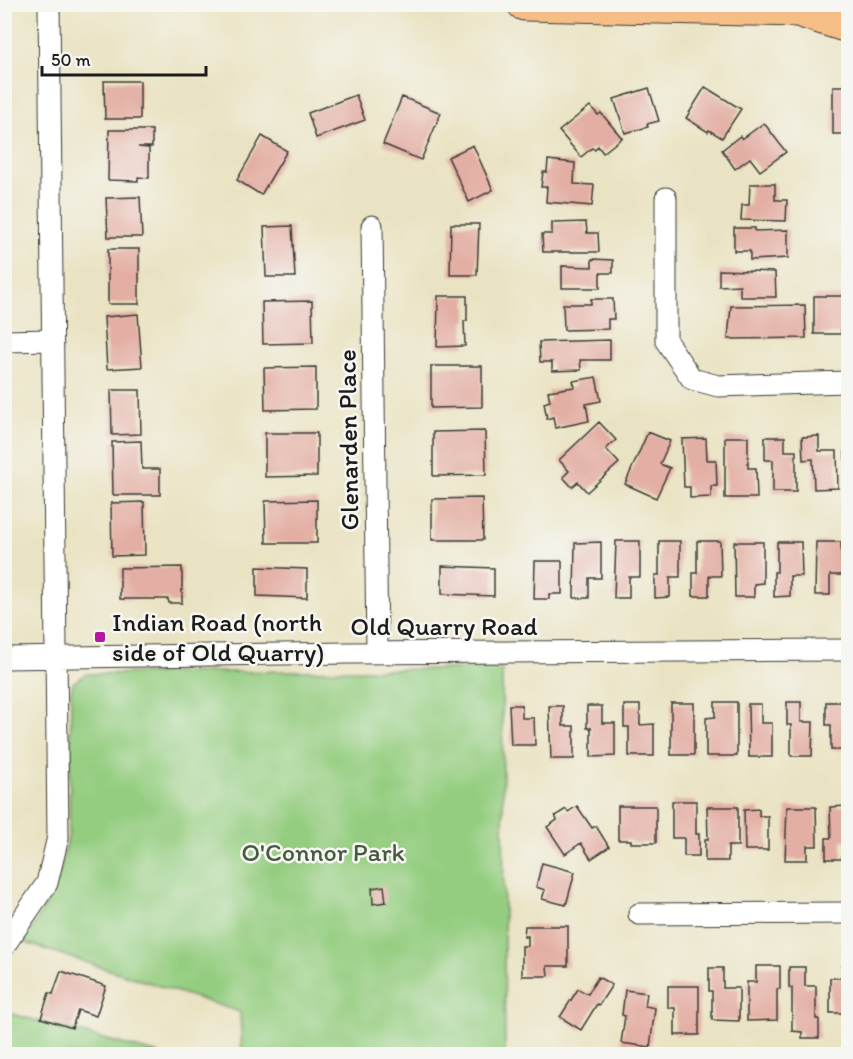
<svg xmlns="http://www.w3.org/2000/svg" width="853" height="1059" font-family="Itim,sans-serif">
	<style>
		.green { fill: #94cd80; stroke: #58744e; stroke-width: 1.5 }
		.building { fill: #e3aea3 }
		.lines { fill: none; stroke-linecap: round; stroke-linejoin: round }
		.street-casing { stroke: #3b3a35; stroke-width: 23 }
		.primary-casing { stroke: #3b3a35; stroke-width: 35 }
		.street { stroke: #fff; stroke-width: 21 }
		.primary { stroke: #f6be87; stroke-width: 33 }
		.poi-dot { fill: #b5179e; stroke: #f6f6f2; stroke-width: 2 }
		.labels { text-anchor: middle; stroke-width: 5; stroke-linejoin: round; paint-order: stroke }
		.street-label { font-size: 26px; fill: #1c1c1c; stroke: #f6f6f2 }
		.poi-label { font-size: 26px; fill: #1c1c1c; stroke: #f6f6f2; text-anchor: start }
		.park-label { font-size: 26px; fill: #465a3f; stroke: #f6f6f2 }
	</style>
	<rect width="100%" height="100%" fill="#f6f6f2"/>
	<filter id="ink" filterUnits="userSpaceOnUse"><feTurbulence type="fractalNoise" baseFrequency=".0167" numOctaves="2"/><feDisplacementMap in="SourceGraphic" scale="12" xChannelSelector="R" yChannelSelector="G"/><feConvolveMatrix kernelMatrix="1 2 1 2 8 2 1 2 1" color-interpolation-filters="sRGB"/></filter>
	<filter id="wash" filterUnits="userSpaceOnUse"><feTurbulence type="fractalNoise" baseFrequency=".008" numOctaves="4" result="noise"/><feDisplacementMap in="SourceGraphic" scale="24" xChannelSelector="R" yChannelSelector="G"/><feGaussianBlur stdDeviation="1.35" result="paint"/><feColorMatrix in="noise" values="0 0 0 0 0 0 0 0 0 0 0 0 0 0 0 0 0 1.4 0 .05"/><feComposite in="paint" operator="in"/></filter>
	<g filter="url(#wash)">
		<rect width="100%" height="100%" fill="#eae3c3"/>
		<!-- green -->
		<path class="green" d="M502 668 505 1054H242L240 1012 23 942C49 903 61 879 69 832L71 691 73 683 86 674Z
			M4 1012H5L159 1054H5Z"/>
		<g id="blocks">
			<!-- building -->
			<path class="building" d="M104 81H140V119H105Z
				M833 86H848V134H833Z
				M705 87 741 109 722 138 709 130 708 132 686 118Z
				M649 88 659 121 647 124 648 127 625 133 614 99Z
				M356 95 365 120 316 138 308 113Z
				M402 97 441 113 421 160 383 144Z
				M590 106 598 115 601 113 622 138 603 153 598 146 595 150 592 148 581 157 559 131Z
				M764 123 786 152 760 171 750 158 735 169 722 150 740 136 742 139Z
				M109 130H152V147H138L149 148V178L138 177V181L108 180Z
				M262 136 287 151 261 195 237 180Z
				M473 145 493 190 469 202 448 157Z
				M548 160 575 163 574 184 594 185 592 206 546 202 547 187H541L543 172H547Z
				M750 184H775V200H787L786 221 741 220 742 205H749Z
				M140 197 142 237H108L106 198Z
				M586 222 587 233H598L599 252H543L542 234H552V223Z
				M451 224H479L477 275H450Z
				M292 226 295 277H266L264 227Z
				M734 228H755V231L788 230V258L750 260V251H734Z
				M108 249H139V304H108Z
				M592 259 613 260V273H600V288H562V266L592 267Z
				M719 270 775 272 776 297H740V285L719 286Z
				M438 296H467V321H464L465 346 437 347Z
				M814 296H848V330H841V334H814Z
				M591 299H613L614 319H608V329L564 330 563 304H591Z
				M312 301 313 343 263 344 262 302Z
				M805 305 806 338 728 339 731 306Z
				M138 314 142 367 107 369 104 317Z
				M610 340V360H580L581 370 552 371V362H540L539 342Z
				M431 366H482V407L431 408Z
				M316 367V409L265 410 264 368Z
				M596 377 601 401 586 404 589 421 555 428 553 417 547 419 544 403 550 401 548 391 575 387 573 381Z
				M111 390H140L141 434 112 435Z
				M599 422 616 440 606 449 619 463 587 492 578 482 572 487 563 477 569 471 559 460Z
				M485 431 486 475 433 476V432Z
				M648 432 670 441 660 464 670 468 656 498 625 484Z
				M265 433H317V476L265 477Z
				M819 436V451H837L838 488 814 489 813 459 803 460 802 437Z
				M725 437H748V468H756L757 498H725Z
				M765 437H785V451H796V492H773V460H765Z
				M845 437H848V459H845Z
				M706 438 707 460H716L717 486H711V497L690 498V487H684L682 439Z
				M141 441 142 469H160V495H113L112 442Z
				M482 498 483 540H432V499Z
				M317 500V543H266L265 501Z
				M144 502 145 555 112 556 111 503Z
				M616 541H640V577H629V598H614Z
				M659 541H680V577H670V597L655 598V575H659Z
				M697 541H720L721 576H709V596H693V573H697Z
				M601 542V578H589V598H574L575 543Z
				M734 542H763V583L754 584V597H735Z
				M777 542H801L802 576H790V596L774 597V572H777Z
				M816 542H841L842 575H830V595H815Z
				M535 561H562V594H549V599H534Z
				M442 566 494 568V596L442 594Z
				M182 567V603H169L168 599H120V568Z
				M257 567 307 569V598L257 596Z
				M715 702H737V756H706V718L715 717Z
				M787 702H801V722H813L812 756H791V725H787Z
				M826 702H848V750H831V725H826Z
				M671 703H694V755H671Z
				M748 704H761V723H772V757H749Z
				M509 705H522V718H534L535 745H511Z
				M624 705H640V725L654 724V756H629V727H624Z
				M549 706H563V726H574V759H551Z
				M587 706H602V723H615V756L591 757V728H587Z
				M672 801H696V834H699V856H684V838H672Z
				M577 806 592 828 596 826 609 847 591 859 581 843 565 854 547 827 557 820 555 816 566 809 568 812Z
				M618 806H656V843H631V840H618Z
				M848 806V840H842V859H826V838H831L830 807Z
				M707 807H738V846H728V861H705V839H708Z
				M787 807H816L817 846H807V860H785Z
				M759 809V816H768V850H745L744 810Z
				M542 863 575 872 566 905 542 899 545 890 536 887Z
				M384 886 386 902 373 904 372 888Z
				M525 926H568V966H547L548 976H522V946H528V936L524 937Z
				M756 966H780V989H777V1020L747 1021V982H756Z
				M842 966H848V1013H830V978H842Z
				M789 967H805V986H816V1019H819V1038H802V1032L792 1031V988H789Z
				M709 968H723V988H739V1021L712 1020V991H709Z
				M61 971 106 986 96 1016 78 1010 72 1028 41 1018 49 993 53 994Z
				M598 977 612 985 599 1005 597 1004 581 1030 560 1017 578 989 588 994Z
				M668 986H699V1035H675V1008H668Z
				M625 990 647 993 645 1006 655 1008 650 1047 621 1043 625 1016 622 1015Z"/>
		</g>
	</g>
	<g filter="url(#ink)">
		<use href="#blocks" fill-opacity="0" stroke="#3b3a35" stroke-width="1.5"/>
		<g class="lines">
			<defs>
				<path id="street" d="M666 198V341L692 379 718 386 848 382
					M372 226 377 653
					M4 341 52 340
					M4 658 349 653 848 650
					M639 914 848 913
					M4 946 47 883 58 837 49 4"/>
				<path id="primary" d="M524 4 798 10 822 4
					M798 10 848 26"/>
			</defs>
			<!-- street casing -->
			<use href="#street" class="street-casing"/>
			<!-- primary casing -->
			<use href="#primary" class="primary-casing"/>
			<!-- street -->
			<use href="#street" class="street"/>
			<!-- primary -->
			<use href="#primary" class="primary"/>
		</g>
	</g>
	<!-- markers -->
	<rect class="poi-dot" x="94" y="631" width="12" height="12" rx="3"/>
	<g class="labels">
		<!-- street labels -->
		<g class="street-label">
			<text transform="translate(348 440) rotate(-91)" y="9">Glenarden Place</text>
			<text x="444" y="635">Old Quarry Road</text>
		</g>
		<!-- poi labels -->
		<g class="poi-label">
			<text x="112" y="631">Indian Road (north<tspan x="112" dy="30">side of Old Quarry)</tspan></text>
		</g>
		<!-- park labels -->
		<g class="park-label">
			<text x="323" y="861">O'Connor Park</text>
		</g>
	</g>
	<!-- margin -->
	<rect width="853" height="1059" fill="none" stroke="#f6f6f2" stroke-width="24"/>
	<!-- scale -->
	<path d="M42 66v9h164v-9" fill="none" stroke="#1c1c1c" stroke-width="3"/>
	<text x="51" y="66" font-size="18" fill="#1c1c1c" stroke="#f6f6f2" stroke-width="4.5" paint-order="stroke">50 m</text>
</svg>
